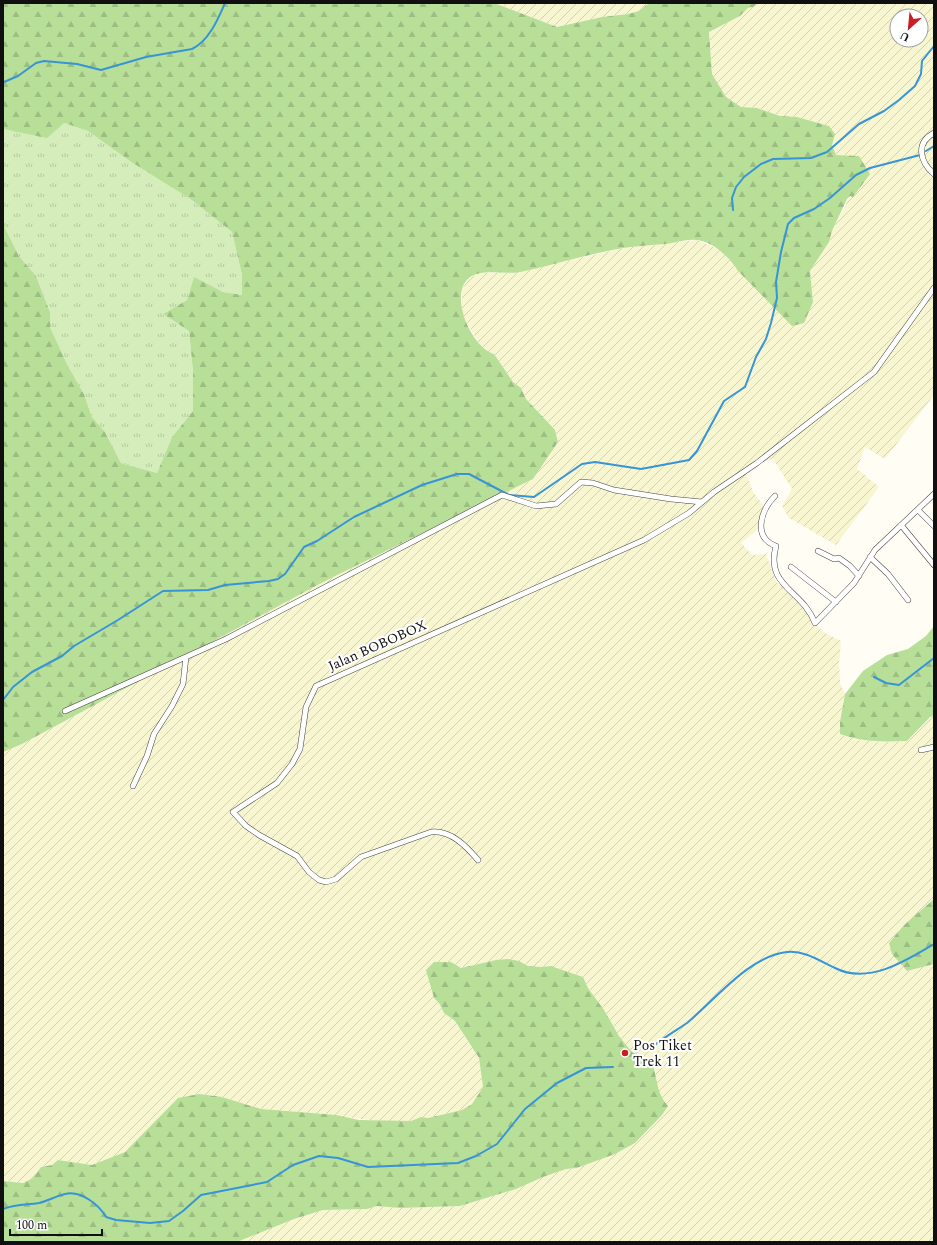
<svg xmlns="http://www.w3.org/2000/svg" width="937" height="1245" font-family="Spectral,serif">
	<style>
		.farmland { fill: url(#farmland-furrows); fill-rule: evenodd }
		.grass { fill: url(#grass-tufts) }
		.forest { fill: url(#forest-firs) }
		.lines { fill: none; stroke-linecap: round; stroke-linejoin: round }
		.stream { stroke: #3694d7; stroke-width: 2 }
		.street-casing { stroke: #434343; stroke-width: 6 }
		.street { stroke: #fff; stroke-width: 5 }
		.poi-dot { fill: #cc1d23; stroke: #fff; stroke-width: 1.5 }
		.labels { text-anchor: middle; stroke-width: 4; stroke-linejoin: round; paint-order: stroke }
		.street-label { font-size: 14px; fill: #101010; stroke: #fff }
		.poi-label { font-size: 14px; fill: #101010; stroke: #fff; text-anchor: start }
	</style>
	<defs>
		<pattern id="farmland-furrows" width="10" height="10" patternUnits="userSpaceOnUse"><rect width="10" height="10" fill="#f8f5d1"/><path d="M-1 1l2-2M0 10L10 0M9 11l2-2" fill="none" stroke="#d4d1b2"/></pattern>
		<pattern id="grass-tufts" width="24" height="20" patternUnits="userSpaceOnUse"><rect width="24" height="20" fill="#d4edba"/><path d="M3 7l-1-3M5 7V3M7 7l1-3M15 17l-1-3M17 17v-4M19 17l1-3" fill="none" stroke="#b5ca9f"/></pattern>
		<pattern id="forest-firs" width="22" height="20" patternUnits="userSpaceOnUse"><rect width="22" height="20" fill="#b7df98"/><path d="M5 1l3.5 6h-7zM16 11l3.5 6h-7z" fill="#9cbe82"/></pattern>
	</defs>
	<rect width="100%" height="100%" fill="#fffdf4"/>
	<!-- farmland -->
	<path class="farmland" d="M494 3H649L639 11 628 14 602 17 557 27Z
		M759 3H934V395L885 459 865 447 857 469 879 487 836 545 789 518 782 506 792 489 773 459 744 467 753 492 763 505 758 529 741 543 752 555 766 554 776 582 794 595 823 632 841 641 839 663 840 683 845 694 840 722V734L855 739 884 742 907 741 930 717 934 716V899L904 925 889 943 907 971 934 964V1242H237L294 1219 323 1210 367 1209 377 1206 400 1208 460 1206 516 1189 543 1177 566 1169 577 1168 615 1154 635 1143 662 1115 663 1101 655 1080 656 1072 652 1061 632 1052 619 1036 604 1010 588 988 583 977 551 966 539 967 528 966 519 961 496 960 461 968 451 962 434 998 439 1003 444 1013 455 1021 479 1058 483 1087 472 1104 462 1110 428 1118 421 1117 411 1121H381L261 1109 222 1097 178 1098 125 1152 92 1165 58 1160 52 1165 41 1167 33 1178 23 1183 3 1181V752L22 744 327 580 533 479 558 441 555 430 526 399 521 388 513 382 494 354 489 353 480 345 468 325 462 313V289L468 279 479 273 518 272 623 248 696 240 716 248 725 254 733 261 738 271 759 290 813 302 810 271 829 242 832 231 850 196 859 156 836 155 832 145 829 126 797 117 780 116 757 108 741 107 726 98 712 74 709 32 740 16 748 8 753 7ZM897 16H921V40H897Z"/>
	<!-- grass -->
	<path class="grass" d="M64 123 88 131 189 198 232 232 242 275V295L223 292 194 278 187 300 163 314 189 331 193 372V411L172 437 157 473 121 463 105 432 92 417 84 394 68 366 50 327V312L36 276 19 256 3 224V129L13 131Z"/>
	<!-- forest -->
	<path class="forest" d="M3 3H494L557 27 602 17 628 14 639 11 649 3H759L753 7 748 8 740 16 709 32 712 74 726 97 741 107 757 108 780 116 797 117 829 126 835 134 832 145 836 155 859 156 870 174 853 197 850 196 847 199 832 231 829 242 810 271 813 302 804 323 792 326 738 271C730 257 712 241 696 240 687 239 675 243 665 244 651 245 637 246 623 248 588 254 554 265 520 272 503 275 483 268 469 278 448 295 472 348 494 354L513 382 521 388 526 399 555 430 558 442 533 479 327 580 22 744 3 752V224L19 256 36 276 50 312V327L68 366 84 394 92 417 105 432 121 463 157 473 172 437 193 411V372L189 331 163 314 187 300 194 277 223 292 242 295V275L232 232 189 198 133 163 88 131 64 123 47 138 3 129Z
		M934 626V716L930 717 907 741C884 742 862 742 840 734V722L845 694 863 671 887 655 908 649 926 636Z
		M934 899V964L907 971 892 954 889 943 904 925Z
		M508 959 519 961 528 966 539 967 551 966 583 977 588 988 604 1010 619 1036 632 1052 652 1061C657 1076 656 1093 668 1106L662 1115 635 1143 615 1154 577 1168 566 1169 543 1177 516 1189 460 1206 400 1208 377 1206 367 1209 323 1210 294 1219 237 1242H3V1181L23 1183 33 1178 41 1167 52 1165 58 1160 92 1165 125 1152 178 1098 199 1094 222 1097 261 1109 336 1115 359 1120 411 1121 421 1117 428 1118 462 1110 472 1104 483 1087 479 1058 455 1021 444 1013 439 1003 434 998 426 970 434 962H451L461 968 496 960Z"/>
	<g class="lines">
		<!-- stream -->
		<path class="stream" d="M4 82 18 76 36 63 44 61 77 64 101 70 146 57 192 49C209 41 218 19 225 3
			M926 151 934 146
			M733 210 732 198 736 187 744 177 761 164 773 159 811 158 827 152 859 124 884 111 899 100 915 86 921 74 922 61 934 46
			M874 677 886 683 899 685 934 658
			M3 700 13 687 32 672 62 656 74 646 118 620 163 591 208 590 225 585 269 581 278 579 285 574 304 547 317 541 354 517 422 485 457 474H469L509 495 534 497 582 464 595 462 641 469 689 460 697 451 724 401 745 387 756 357 766 339 771 323 777 298 776 282 781 252 788 224 794 218 814 209 830 198 856 175 870 168 920 155
			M650 1049C661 1039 674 1032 687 1023 715 1000 749 956 787 952 804 950 820 961 835 968 868 985 906 961 934 944
			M3 1209C17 1204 26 1205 39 1203 48 1201 56 1196 65 1194 81 1190 99 1205 106 1217L116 1220 150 1223 169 1221 183 1211 201 1195 267 1182 293 1165 319 1156 338 1158 368 1167 458 1163 476 1156 497 1144 525 1109 557 1083 586 1068 613 1067"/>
		<defs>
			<path id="street" d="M934 133C915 143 920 162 934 174
				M775 496C761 510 752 537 776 546 765 587 802 589 815 623L854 583 875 550 934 494
				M918 510 934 526
				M901 525 934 565
				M818 551 834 559 839 558 850 566 859 576
				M870 557 888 574 908 600
				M791 567 836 602
				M65 711 226 639 502 495 536 506 556 504 581 482 593 483 614 490 671 499 702 502
				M921 750 934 747
				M133 786 147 756 154 734 172 706 183 684 186 657
				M478 860C466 846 451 830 431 832L361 857 336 879 326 882 319 880 309 872 297 856 259 835 246 826 233 812 277 783 292 764 300 749 306 707 316 686 644 540 689 513 714 492 757 463 874 372 934 288"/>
		</defs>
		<!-- street casing -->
		<use href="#street" class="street-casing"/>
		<!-- street -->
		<use href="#street" class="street"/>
	</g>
	<!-- markers -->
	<circle class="poi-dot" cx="625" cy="1053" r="4"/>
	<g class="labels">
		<!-- street labels -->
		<g class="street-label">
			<text transform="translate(377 645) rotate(-24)" y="5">Jalan BOBOBOX</text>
		</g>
		<!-- poi labels -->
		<g class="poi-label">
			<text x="633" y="1050">Pos Tiket<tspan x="633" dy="16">Trek 11</tspan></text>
		</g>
	</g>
	<!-- border -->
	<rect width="937" height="1245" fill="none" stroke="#101010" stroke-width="8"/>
	<!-- north arrow -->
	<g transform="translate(909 28) rotate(207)"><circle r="19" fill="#ffffff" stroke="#9f9f9f"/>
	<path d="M0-3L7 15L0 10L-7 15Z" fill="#cc1d23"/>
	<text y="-6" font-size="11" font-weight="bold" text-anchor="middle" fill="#101010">U</text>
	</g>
	<!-- scale -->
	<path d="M10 1229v6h92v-6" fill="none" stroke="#101010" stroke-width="2"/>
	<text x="16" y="1229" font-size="12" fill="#101010" stroke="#ffffff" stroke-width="3" paint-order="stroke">100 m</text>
</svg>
